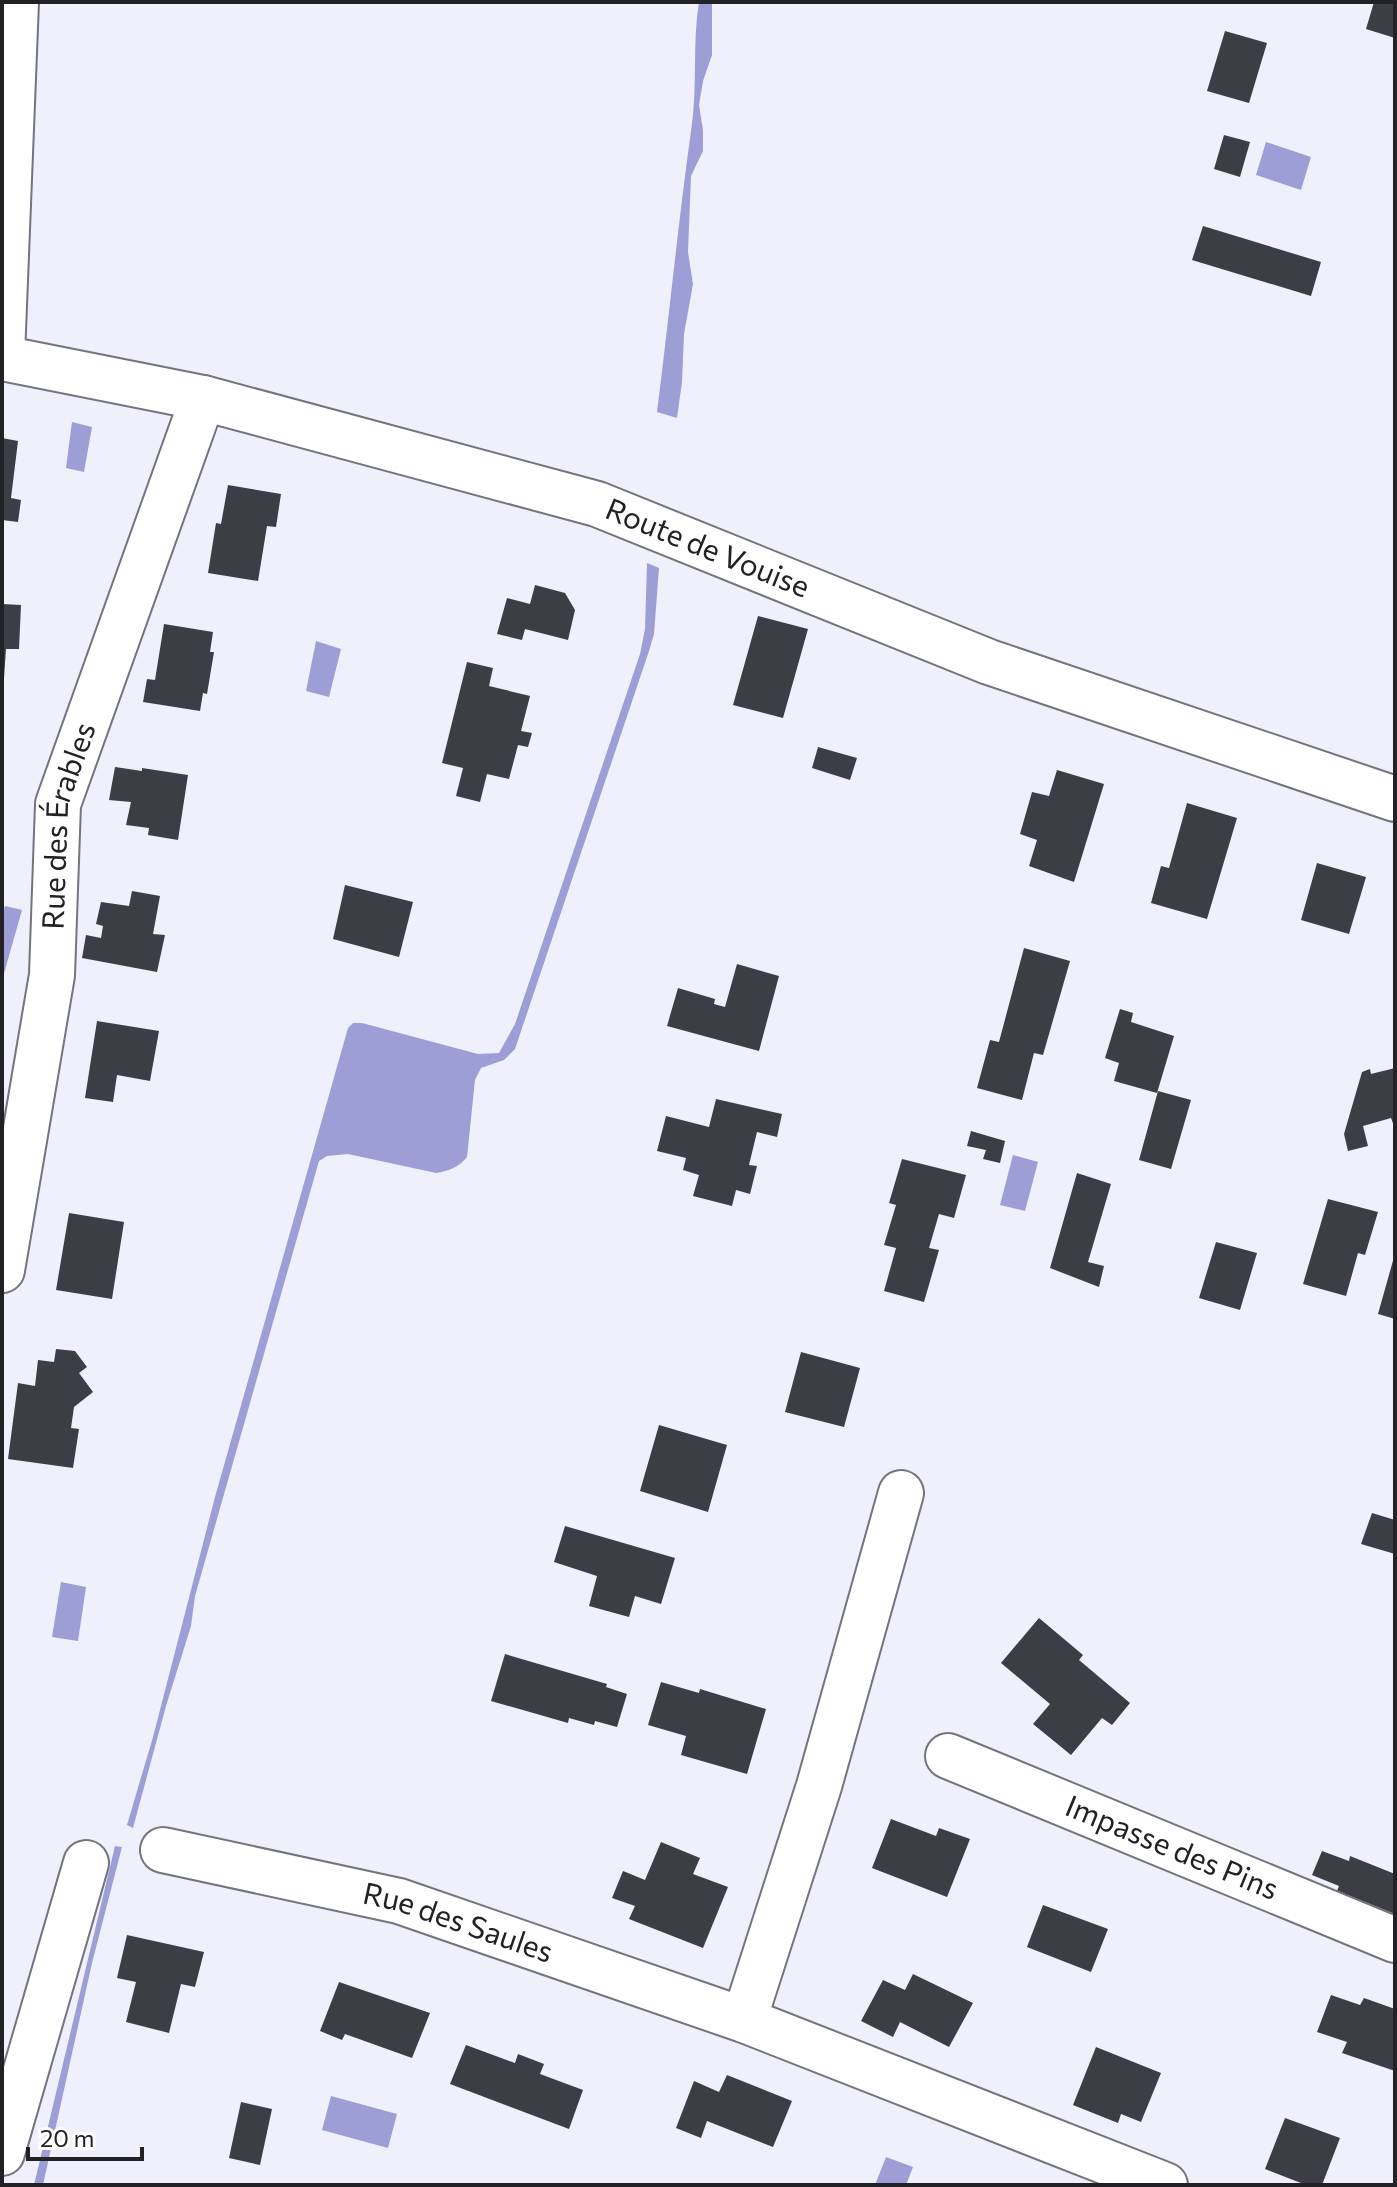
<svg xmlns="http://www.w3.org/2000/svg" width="1397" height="2187" font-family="Commissioner,sans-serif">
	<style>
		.water { fill: #9d9ed6 }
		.building { fill: #3d3d46 }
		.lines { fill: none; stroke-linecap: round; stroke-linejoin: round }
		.street-casing { stroke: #73747d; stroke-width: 48 }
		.street { stroke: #fff; stroke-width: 44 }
		.labels { text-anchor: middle; stroke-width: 8; stroke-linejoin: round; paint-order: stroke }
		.street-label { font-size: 30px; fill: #222226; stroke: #fefefe }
	</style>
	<rect width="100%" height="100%" fill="#eff0fb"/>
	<!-- water -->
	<path class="water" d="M699 2H712V55L703 81 699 105 703 130V151L691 176 688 252 693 284 684 334 682 382 677 418 657 412C669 318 678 224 691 131 698 88 692 44 699 2Z
		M1266 142 1311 157 1301 190 1256 175Z
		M72 422 92 427 84 472 66 468Z
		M647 563 659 568 654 634 649 651 515 1049 504 1060 481 1068 475 1080 467 1157C459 1167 449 1171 436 1173L348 1154 327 1156 319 1161 195 1596 191 1626 166 1706 133 1828 127 1825 153 1737 215 1497 348 1028 353 1023H362L478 1054 499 1053 515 1024 640 654 645 629Z
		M316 641 341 649 329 697 306 691Z
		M5 906 22 910 3 977 2 916Z
		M1013 1155 1038 1162 1025 1211 1000 1205Z
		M61 1582 86 1587 78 1641 52 1637Z
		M115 1846 122 1847 92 1963 43 2185H34Z
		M331 2096 397 2114 388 2148 322 2130Z
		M886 2157 913 2167 906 2185H875Z"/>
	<!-- building -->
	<path class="building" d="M1374 2H1395V38L1366 29Z
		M1225 31 1267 43 1249 103 1207 91Z
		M1224 135 1250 142 1240 177 1214 169Z
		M1203 226 1321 262 1311 296 1192 260Z
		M2 438 18 441 11 498 21 500 18 522 2 520Z
		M228 485 281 494 276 527 267 526 258 581 208 573 216 523 221 524Z
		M535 585 565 593 575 610 568 640 525 629 522 640 497 634 507 598 530 604Z
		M2 604 21 605 19 649H6L4 678H2Z
		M758 616 808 629 783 718 733 705Z
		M164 624 213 632 210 652H214L207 694 203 693 200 711 143 702 147 679 155 680Z
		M467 662 493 668 489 686 530 696 521 731 532 733 528 747 518 745 509 779 487 774 480 802 456 796 463 768 442 763Z
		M818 747 857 758 850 780 812 768Z
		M115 767 142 771V768L188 775 178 840 148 835 149 828 126 825 131 802 109 800Z
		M1057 770 1104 784 1074 882 1029 866 1037 840 1020 834 1032 792 1049 796Z
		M1187 803 1237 818 1207 919 1151 903 1161 866 1169 868Z
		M1317 863 1366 877 1349 934 1301 920Z
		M345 885 413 902 399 957 333 939Z
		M132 891 160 896 153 934 165 935 157 972 82 958 86 935 101 938 103 926 96 924 101 902 129 906Z
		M1024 948 1070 961 1043 1055 1034 1053 1022 1100 977 1088 990 1040 999 1042Z
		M737 964 779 976 759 1051 667 1026 678 988 715 999 714 1004 725 1007Z
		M1120 1009 1133 1013 1131 1022 1174 1036 1157 1093 1114 1081 1119 1063 1105 1058Z
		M97 1021 159 1031 150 1081 117 1075 113 1102 85 1098Z
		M1395 1068V1129L1391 1118 1363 1126 1368 1146 1348 1151 1344 1134 1362 1072 1370 1069 1371 1074Z
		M1158 1091 1191 1100 1171 1169 1139 1160Z
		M716 1099 782 1114 777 1137 757 1132 749 1165 757 1166 750 1194 736 1190 732 1206 693 1196 699 1175 683 1170 686 1158 657 1151 666 1116 709 1127Z
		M971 1131 1005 1141 1000 1163 983 1159 986 1150 967 1146Z
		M902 1159 966 1175 954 1218 939 1214 929 1248 939 1250 924 1302 884 1291 896 1248 884 1245 896 1205 889 1203Z
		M1077 1173 1111 1184 1088 1262 1104 1266 1099 1287 1050 1268Z
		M1328 1199 1378 1212 1365 1255 1358 1253 1346 1296 1303 1284Z
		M69 1213 124 1222 112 1299 56 1290Z
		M1216 1242 1257 1253 1240 1310 1199 1298Z
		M1394 1257 1395 1258V1319L1378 1314Z
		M56 1349 75 1351 87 1367 79 1373 93 1392 74 1407 71 1428 79 1429 73 1468 8 1459 18 1383 35 1386 38 1360 54 1362Z
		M801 1352 860 1368 844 1427 785 1412Z
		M659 1425 727 1445 708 1512 640 1491Z
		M1372 1513 1395 1520V1554L1361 1544Z
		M565 1526 675 1558 661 1604 635 1596 629 1617 589 1606 597 1576 554 1562Z
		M1039 1618 1083 1655 1079 1660 1130 1703 1112 1725 1102 1718 1071 1755 1033 1724 1050 1704 1001 1663Z
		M505 1654 607 1684 606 1687 627 1694 617 1727 595 1721 594 1725 569 1718 568 1723 491 1701Z
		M661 1682 699 1693 700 1689 766 1709 747 1774 681 1755 686 1736 648 1725Z
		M891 1819 936 1836 939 1828 970 1839 947 1897 872 1868Z
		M661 1842 700 1858 693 1874 728 1887 703 1948 629 1919 635 1906 612 1898 623 1871 645 1880Z
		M1322 1851 1349 1861 1350 1856 1395 1874V1914L1337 1891 1339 1886 1312 1875Z
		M1043 1905 1108 1929 1091 1972 1027 1947Z
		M127 1935 204 1952 195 1987 181 1984 169 2033 126 2022 136 1982 117 1978Z
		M913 1974 973 2003 949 2047 900 2022 893 2037 861 2021 883 1980 905 1990Z
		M339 1982 430 2013 412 2058 345 2034 342 2040 320 2031Z
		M1331 1995 1360 2005 1364 1998 1395 2009V2071L1342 2053 1347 2042 1317 2032Z
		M466 2045 515 2063 518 2054 544 2064 540 2074 583 2090 569 2129 450 2084Z
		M1096 2047 1161 2073 1141 2122 1121 2114 1118 2123 1073 2105Z
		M727 2075 792 2101 773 2147 707 2121 701 2138 676 2128 694 2081 719 2092Z
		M241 2102 272 2109 260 2165 229 2158Z
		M1285 2118 1340 2138 1322 2185H1306L1265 2169Z"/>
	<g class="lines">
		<defs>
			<g id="street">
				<path d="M2 356 16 2"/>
				<path id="s1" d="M2 358 203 398 597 504 989 662 1395 799"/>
				<path id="s2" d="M2 1270 52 975 58 804 203 398"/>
				<path id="s3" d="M948 1756 1395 1940"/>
				<path id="s4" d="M163 1850 399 1901 744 2020 1165 2185"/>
				<path d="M744 2020 819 1786 901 1493"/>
				<path d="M2 2153 86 1863"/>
			</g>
		</defs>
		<!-- street casing -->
		<use href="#street" class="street-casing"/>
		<!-- street -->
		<use href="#street" class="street"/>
	</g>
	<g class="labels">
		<!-- street labels -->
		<g class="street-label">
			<text dy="10" stroke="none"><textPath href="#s1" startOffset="732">Route de Vouise</textPath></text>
			<text dy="10" stroke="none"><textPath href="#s2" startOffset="450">Rue des Érables</textPath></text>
			<text dy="10" stroke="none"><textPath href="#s3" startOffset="242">Impasse des Pins</textPath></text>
			<text dy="10" stroke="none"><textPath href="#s4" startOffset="304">Rue des Saules</textPath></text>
		</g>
	</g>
	<!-- border -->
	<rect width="1397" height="2187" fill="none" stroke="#222226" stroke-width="8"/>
	<!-- scale -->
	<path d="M28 2147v12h114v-12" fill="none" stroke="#222226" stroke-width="4"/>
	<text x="40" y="2147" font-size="24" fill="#222226" stroke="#fefefe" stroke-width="6" paint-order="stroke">20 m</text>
</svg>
